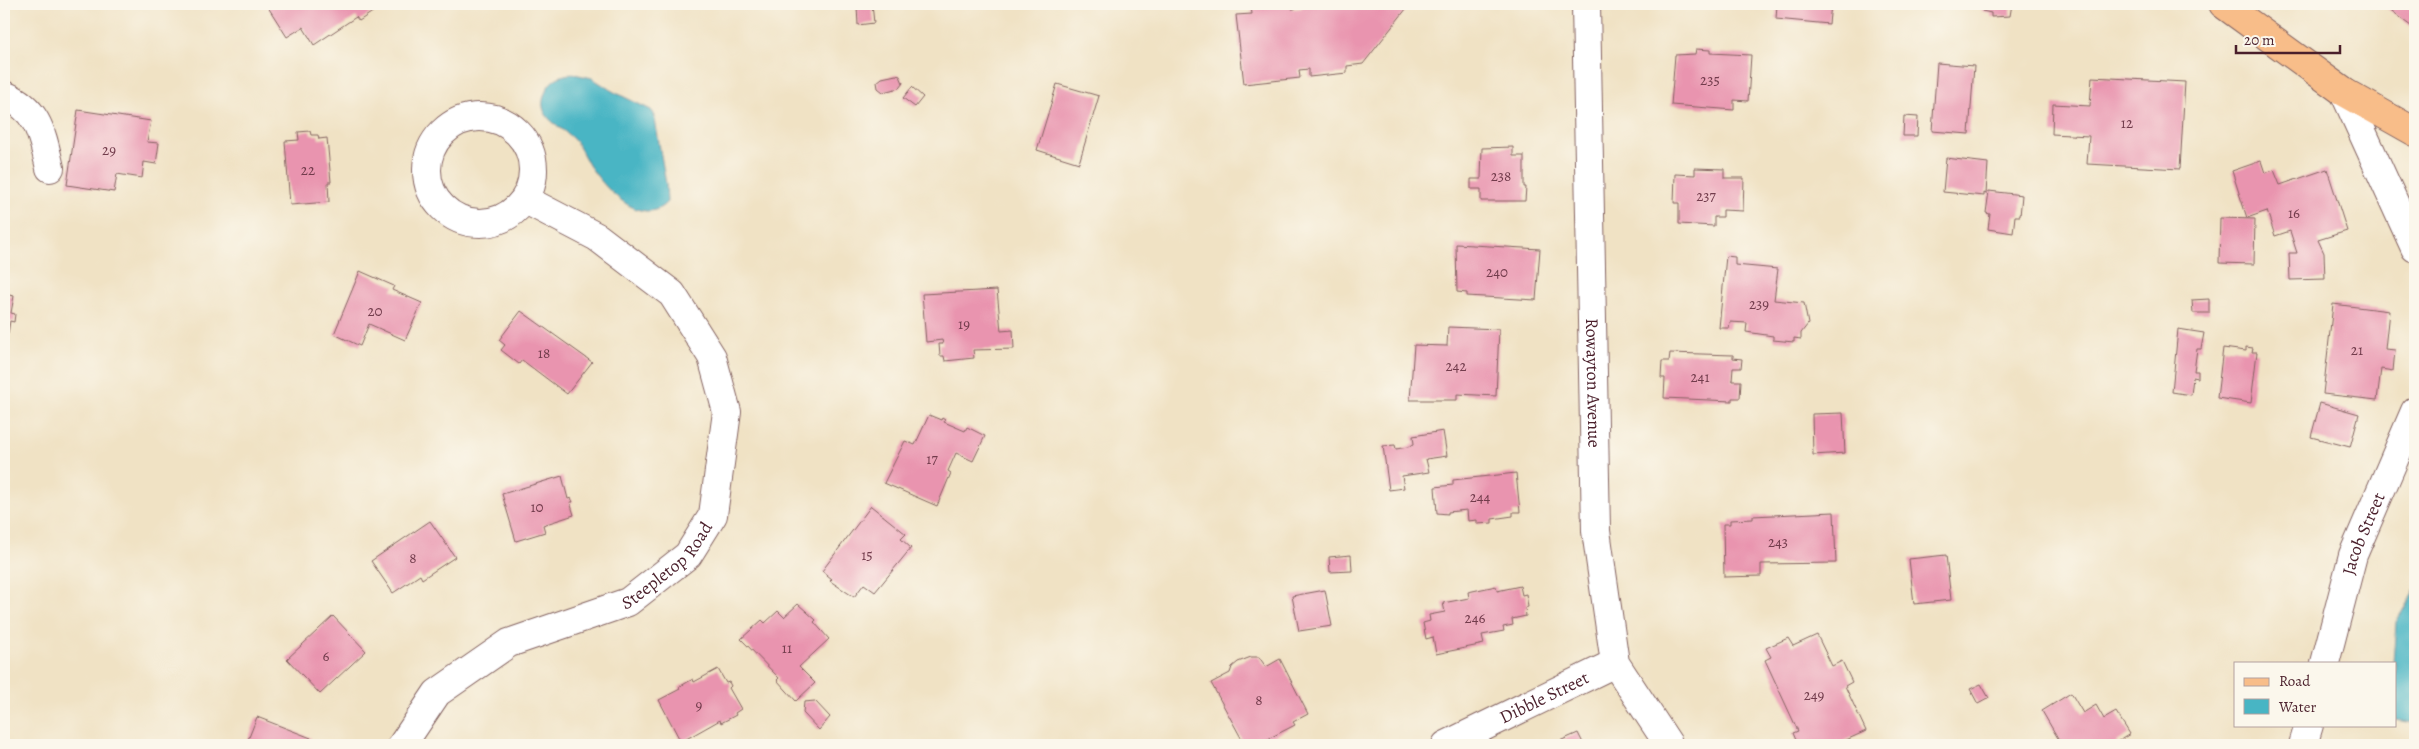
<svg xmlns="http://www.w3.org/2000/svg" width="2419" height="749" font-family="Alegreya,serif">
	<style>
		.water { fill: #48b5c4; stroke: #496a78 }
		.building { fill: #e994af }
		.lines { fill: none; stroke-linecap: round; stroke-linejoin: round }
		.minor-casing { stroke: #846361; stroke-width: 30 }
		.major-casing { stroke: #846361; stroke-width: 30 }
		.minor { stroke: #fff; stroke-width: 28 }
		.major { stroke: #f8bd89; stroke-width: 28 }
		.labels { text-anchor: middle; stroke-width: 5; stroke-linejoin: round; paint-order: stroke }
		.number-label { font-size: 15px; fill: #723c4c }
		.street-label { font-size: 18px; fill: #4a1f2b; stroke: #fbf7ec }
	</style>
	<rect width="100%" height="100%" fill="#fbf7ec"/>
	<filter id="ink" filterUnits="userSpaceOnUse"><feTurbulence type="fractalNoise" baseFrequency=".02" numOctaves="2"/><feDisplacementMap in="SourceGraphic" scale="10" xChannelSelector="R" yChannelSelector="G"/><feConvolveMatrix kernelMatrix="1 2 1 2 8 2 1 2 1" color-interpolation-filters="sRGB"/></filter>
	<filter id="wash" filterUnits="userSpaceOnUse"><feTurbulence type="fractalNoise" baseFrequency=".0096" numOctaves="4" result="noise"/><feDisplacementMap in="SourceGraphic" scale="20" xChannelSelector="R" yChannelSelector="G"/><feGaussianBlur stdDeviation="1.12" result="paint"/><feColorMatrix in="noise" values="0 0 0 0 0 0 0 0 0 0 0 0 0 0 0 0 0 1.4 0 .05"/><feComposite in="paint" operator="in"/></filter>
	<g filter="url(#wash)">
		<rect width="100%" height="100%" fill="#f0e2c4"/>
		<!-- water -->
		<path class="water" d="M574 74 592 78 614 92 651 110 654 114 666 184 667 202C641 230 603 186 589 165 584 157 581 148 575 141 559 123 531 117 548 87 553 78 563 74 574 74Z
			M2415 590V723L2395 720V663H2393L2396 622Z"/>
		<g id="blocks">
			<!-- building -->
			<path class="building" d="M266 4H389L381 9H377L359 21 356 17 314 45 303 27 287 37Z
				M872 4 874 23 858 25 857 6Z
				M1281 4H1292V9L1302 8 1301 4H1410L1363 64 1347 66V73L1309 77V69L1299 70 1300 78 1244 84 1236 15 1252 14 1251 7Z
				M1777 4H1831L1829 24 1776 19Z
				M1983 4H2012L2010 16 1991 17V13L1982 11Z
				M2381 4H2415V29Z
				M1696 49 1710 50V53L1751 55 1748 101 1734 100V110L1671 105 1675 55 1695 54Z
				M1937 63 1974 66 1969 134 1932 131Z
				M896 75 900 76 903 83 899 88 883 92 878 88 877 82 882 78Z
				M2092 77 2185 82 2180 169 2087 164 2089 136 2052 134 2053 104 2090 106Z
				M1057 84 1099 96 1079 163 1037 150Z
				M912 87 923 97 915 107 903 98Z
				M78 110 151 121 147 142 159 143 156 164 144 162 142 178 117 174 114 192 67 185Z
				M1904 116 1918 117 1917 136H1903Z
				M310 131 311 135H318L319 139 327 138 331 182H328L329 202 290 205 285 141 299 140 298 132Z
				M1513 147V156H1524V187H1526L1525 201H1481V189H1471V179H1481L1482 148Z
				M1946 158 1988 163 1986 194 1984 193V196L1943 192Z
				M2261 161 2265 173 2274 170 2280 185 2327 169 2347 231 2318 240 2324 253 2325 279 2290 280 2289 253H2297L2290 231 2275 236 2267 211 2247 218 2232 171Z
				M1695 168 1724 169V178H1744L1743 211 1723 210V217H1714V226L1679 224V203H1674L1675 174 1695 175Z
				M1989 191 2022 195 2020 216H2015L2013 233 1988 229 1990 214 1986 213Z
				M2220 218 2255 219 2254 264 2219 263Z
				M1456 244 1540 249 1536 300 1467 296V293L1457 292Z
				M1726 256 1735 257V265L1778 269 1774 300 1804 303 1808 324 1801 333V339L1794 338V342L1773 340V336L1746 332 1747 323 1730 322 1729 328H1719Z
				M360 271 394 286 392 290 422 303 405 340 369 324 360 346 334 334Z
				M997 290 1001 331 1013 330 1014 349 973 350 974 358 945 361 944 356H940L939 344H943L942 340 926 342 922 294Z
				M4 294 14 296 11 313 15 314 14 322 10 321 8 334H4Z
				M2209 299V313H2193L2192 300Z
				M2333 304 2389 311 2385 349 2395 350 2393 371 2381 369 2377 400 2323 394Z
				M521 311 592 362 567 394 522 360 519 364 501 350 505 345 499 340Z
				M1448 327 1499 329 1496 396 1457 394V400H1410L1414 345 1447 346Z
				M2178 329 2204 333 2201 349H2197L2194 371H2198V378L2193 377 2191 395 2172 392Z
				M2246 347 2253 348 2252 352H2257L2251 403 2217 398 2223 348 2246 351Z
				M1670 353 1733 355V358L1742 359 1741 368H1733L1732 381H1741L1740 398H1732V401L1664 398 1665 378H1661L1662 361H1669Z
				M4 402H6V492H4Z
				M2320 403 2359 414 2350 447 2311 437Z
				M1843 413 1845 453 1813 455 1812 414Z
				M929 415 941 420 942 418 945 420 944 422 965 431 967 427 985 436 973 461 956 453 948 471 951 473 937 506 884 483 905 441 915 445Z
				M1443 431 1447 456 1426 459 1429 472 1402 476 1404 488 1389 490 1383 446 1395 445 1396 449 1408 447 1414 444 1413 436Z
				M1516 473 1520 512H1513V516L1492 519V523L1477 524V520L1468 521 1467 510 1448 512V514L1437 513 1435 487 1453 485V480Z
				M562 476 568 499 571 498 573 502H570L574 515 543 525 545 532 516 541 502 494Z
				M871 506 906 534 901 539 911 548 875 592 864 584 854 597 830 581 832 579 822 571Z
				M1834 512 1836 563 1761 564V576L1724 577 1723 524H1730V520L1753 519V516Z
				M430 521 455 557 422 579 420 575 393 593 371 561Z
				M1351 555 1352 571 1330 572 1329 557Z
				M1946 555 1951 600 1914 604 1909 559Z
				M1496 586 1497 591 1520 586 1522 595 1526 594 1528 607 1525 608 1526 616 1512 619 1513 625 1503 627 1504 631 1482 635 1484 644 1436 654 1433 637 1426 639 1423 623 1430 621 1429 615 1445 612 1443 603 1469 598 1468 592Z
				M1325 590 1332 626 1299 631 1292 596Z
				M798 604 816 620 814 622 829 639 799 667 815 683 796 701 777 680 779 678 741 639 762 620 765 623 778 611 784 617Z
				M333 616 366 651 320 694 287 659Z
				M1817 635 1832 666 1842 661 1852 682 1845 686 1866 731 1835 745H1798L1793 733 1798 731 1765 660 1771 657 1766 648 1788 638 1793 646Z
				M1251 657H1259L1266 667 1280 659 1308 714 1293 722 1295 725 1256 745H1245L1211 683 1230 673 1232 667 1238 662Z
				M718 669 726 683 729 682 731 686 729 688 741 709 735 713 736 715 721 723 720 720 681 742 659 700 680 689 679 687 693 679 694 682Z
				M1981 684 1989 698 1978 704 1970 689Z
				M2071 693 2083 713 2096 705 2104 719 2116 712 2130 734 2112 745H2062L2042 711Z
				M815 701 830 717 819 730 803 713 804 702Z
				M257 717 311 738 308 745H246Z
				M1578 733 1584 745H1556L1555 743Z"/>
		</g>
	</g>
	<g filter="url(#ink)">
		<use href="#blocks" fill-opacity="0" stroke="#846361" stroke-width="1"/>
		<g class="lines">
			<defs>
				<g id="minor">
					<path id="s1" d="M1586 4 1596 531 1615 663 1669 745"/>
					<path d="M2344 92 2415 248"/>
					<path d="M4 95C39 109 42 135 50 168"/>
					<circle cx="480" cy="170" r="53"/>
					<path id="s2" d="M2325 663 2353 555 2415 411"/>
					<path id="s3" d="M402 745 437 693 509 643 628 602 688 555 713 515 727 412 712 357 672 294 597 237 526 200"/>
					<path id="s4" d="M1446 745 1615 663"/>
					<path d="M2303 745 2309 725"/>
				</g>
				<path id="major" d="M2223 4 2344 92 2415 132"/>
			</defs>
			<!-- minor casing -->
			<use href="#minor" class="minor-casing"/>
			<!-- major casing -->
			<use href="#major" class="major-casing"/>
			<!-- minor -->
			<use href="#minor" class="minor"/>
			<!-- major -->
			<use href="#major" class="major"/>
		</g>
	</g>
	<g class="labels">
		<!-- number labels -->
		<g class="number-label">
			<text x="1710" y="85">235</text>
			<text x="2127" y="128">12</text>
			<text x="109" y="155">29</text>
			<text x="308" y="175">22</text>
			<text x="1501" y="181">238</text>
			<text x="1706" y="201">237</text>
			<text x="2294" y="218">16</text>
			<text x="1497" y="277">240</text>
			<text x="1759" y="309">239</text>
			<text x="375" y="316">20</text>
			<text x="964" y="329">19</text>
			<text x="2357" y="355">21</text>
			<text x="544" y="358">18</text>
			<text x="1456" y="371">242</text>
			<text x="1700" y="382">241</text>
			<text x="932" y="464">17</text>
			<text x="1480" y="502">244</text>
			<text x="537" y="512">10</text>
			<text x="1778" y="547">243</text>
			<text x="867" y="560">15</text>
			<text x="413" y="563">8</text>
			<text x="1475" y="623">246</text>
			<text x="787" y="653">11</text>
			<text x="326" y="661">6</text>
			<text x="1814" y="700">249</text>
			<text x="1259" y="705">8</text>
			<text x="699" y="710">9</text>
		</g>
		<!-- street labels -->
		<g class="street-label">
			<text dy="6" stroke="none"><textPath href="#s1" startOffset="379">Rowayton Avenue</textPath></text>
			<text dy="6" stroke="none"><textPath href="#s2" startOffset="135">Jacob Street</textPath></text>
			<text dy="6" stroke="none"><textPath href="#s3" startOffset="330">Steepletop Road</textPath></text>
			<text dy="6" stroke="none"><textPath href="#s4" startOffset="109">Dibble Street</textPath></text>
		</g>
	</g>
	<!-- margin -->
	<rect width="2419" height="749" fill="none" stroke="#fbf7ec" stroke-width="20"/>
	<!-- legend -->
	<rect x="2234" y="662" width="162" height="65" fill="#fbf7ec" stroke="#b4a19f"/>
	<rect x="2244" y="678" width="25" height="8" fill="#f8bd89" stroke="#b4a19f"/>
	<text x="2279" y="686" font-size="15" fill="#4a1f2b">Road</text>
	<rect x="2244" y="699" width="25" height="15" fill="#48b5c4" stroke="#b4a19f"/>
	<text x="2279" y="712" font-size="15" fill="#4a1f2b">Water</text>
	<!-- scale -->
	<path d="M2236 45v8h104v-8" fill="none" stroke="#4a1f2b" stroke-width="2.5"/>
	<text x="2244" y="45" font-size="15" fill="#4a1f2b" stroke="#fbf7ec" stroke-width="4" paint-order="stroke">20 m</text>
</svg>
